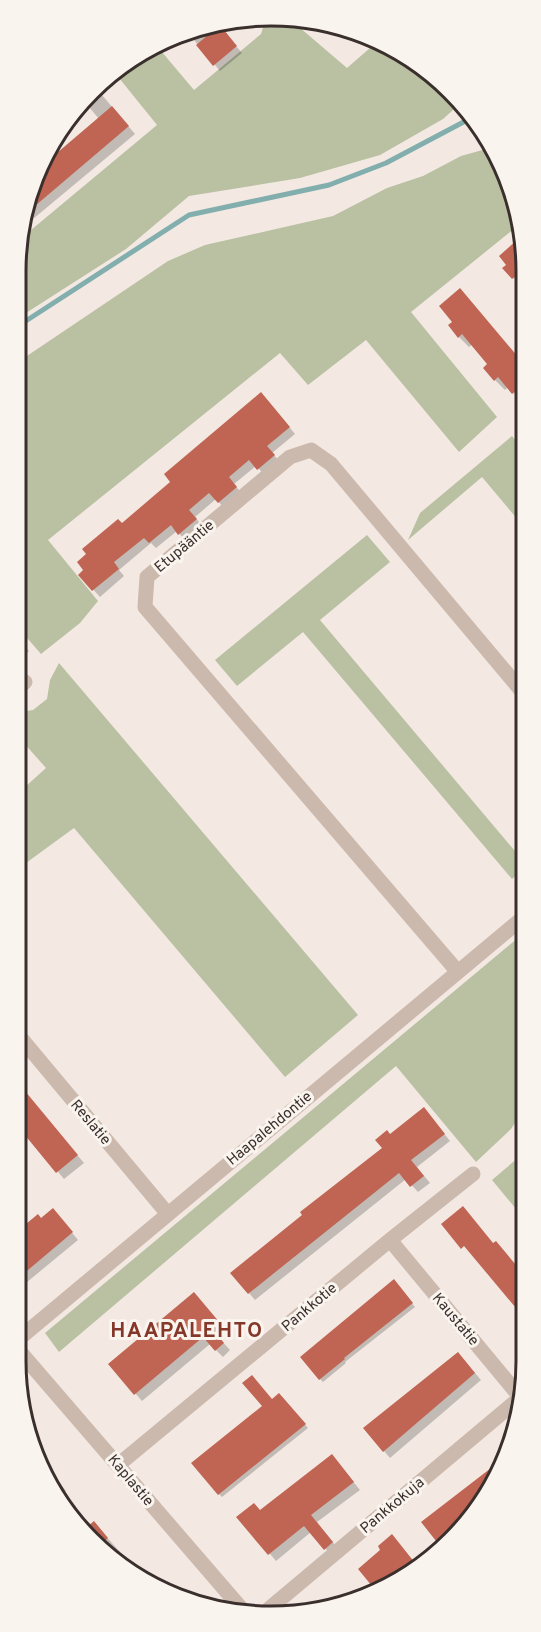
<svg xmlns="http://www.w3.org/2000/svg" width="541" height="1632" font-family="Overpass,sans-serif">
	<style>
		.green { fill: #b9c1a2 }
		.shadow { fill: #0003 }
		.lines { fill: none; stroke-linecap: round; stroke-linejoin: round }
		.stream { stroke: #82aead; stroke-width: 5 }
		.building { fill: #c06553 }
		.minor { stroke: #cbb9ae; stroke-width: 15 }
		.labels { text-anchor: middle; stroke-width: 6; stroke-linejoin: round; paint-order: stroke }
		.street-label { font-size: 15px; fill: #3a2f2c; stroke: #faf4ef }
		.district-label { font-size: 21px; font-weight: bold; letter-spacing: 1.5px; fill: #853729; stroke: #faf4ef }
		.rim { fill: none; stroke: #3a2f2c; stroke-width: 3 }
	</style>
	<rect width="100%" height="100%" fill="#f3e9e2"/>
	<!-- green -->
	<path class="green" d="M262 19 292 21 347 68 378 41 399 49 462 102 443 119 380 155 300 178 189 196 126 249 15 320V271L19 240 157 125 115 73 142 49 156 45 194 90 261 34 264 24Z
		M493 147 500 158 520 224 411 312 497 417 459 452 366 340 308 385 280 353 48 540 98 601 80 623 41 654 15 624V364L168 261 205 245 333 216 387 188 423 176 461 156Z
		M512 436 524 451V527L482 477 408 540 420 513Z
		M367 535 390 562 320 620 525 863V868L512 879 303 632 237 686 215 660Z
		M59 663 358 1015 285 1077 74 828 15 871V796L46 768 15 733V713L33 710 47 699 50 680Z
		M525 932V986L523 988 525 991 526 1106 511 1129 476 1162 396 1066 59 1352 45 1333Z
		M526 1148V1221L492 1180 519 1157Z"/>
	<!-- shadow -->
	<path class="shadow" d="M217 24 242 53 220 71 189 34Z
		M101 85 106 91 102 95 135 134 21 229 24 205 42 167 99 119 84 101Z
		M524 237V283L520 285 504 268 508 265 501 256Z
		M470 301 524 365 523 404 508 387 505 390 495 380 489 364 473 344 469 347 459 337Z
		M267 400 295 434 272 453 280 462 265 475 256 466 234 484 242 494 225 509 216 499 195 517 202 526 185 540 177 531 156 548 151 543 119 570 124 576 100 597 80 575 122 525Z
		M15 634 29 651 15 663Z
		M15 760 25 772 15 780Z
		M31 1100 84 1163 64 1179 15 1121V1101Z
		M430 1116 450 1141 417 1167 430 1183 418 1192 406 1179 255 1300 249 1293 384 1148 391 1136Z
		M59 1217 78 1240 15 1292V1235L42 1219Z
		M396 1284 415 1307 345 1362 346 1363 323 1382 320 1379Z
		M200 1300 226 1330 218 1337 230 1350 223 1357 210 1344 142 1401 110 1364Z
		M464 1360 481 1380 390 1458 384 1451Z
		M282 1398 308 1428 222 1497 219 1494 272 1401Z
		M34 1456 49 1469 66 1491 58 1498Z
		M338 1463 360 1490 317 1522 339 1550 332 1556 311 1532 276 1561 239 1517 261 1512Z
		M94 1523 120 1552 115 1557 118 1560 82 1533Z"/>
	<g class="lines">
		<!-- stream -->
		<path class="stream" d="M15 328 189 215 329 185 386 163 473 117"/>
	</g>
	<!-- building -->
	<path class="building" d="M220 25 237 46 213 66 196 45Z
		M112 106 129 126 22 217 24 205 44 164Z
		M518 239 524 246V285L516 276 512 279 502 268 506 265 499 256Z
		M460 288 524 364V384L512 394 498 377 494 381 483 368 487 364 462 334 458 338 448 325 452 322 439 306Z
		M261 392 290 427 267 446 275 455 257 470 249 460 229 477 237 487 218 503 209 493 189 510 197 519 178 535 171 525 149 543 144 538 114 562 119 569 92 591 78 575 83 570 77 562 86 554 82 549 118 519 122 523 170 482 164 474Z
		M25 1091 78 1155 56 1173 15 1123V1099Z
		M424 1107 445 1134 411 1160 424 1176 410 1187 399 1173 248 1294 230 1273 302 1215 300 1212 382 1148 375 1140 387 1130 390 1134Z
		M463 1206 493 1243 496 1241 526 1277V1320L464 1246 461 1249 441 1224Z
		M53 1208 73 1232 15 1281V1233L38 1214 41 1218Z
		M394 1279 413 1303 344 1358 345 1359 319 1380 300 1357Z
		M194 1292 220 1323 213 1329 224 1343 215 1351 203 1337 134 1395 108 1364Z
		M458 1352 475 1373 383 1452 363 1428Z
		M252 1375 272 1399 279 1393 306 1424 218 1495 191 1463 262 1406 242 1383Z
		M332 1454 354 1482 311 1515 333 1542 324 1550 304 1526 268 1555 236 1517 254 1503 260 1510Z
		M504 1458 483 1504 440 1546 421 1522Z
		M94 1521 108 1538 99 1546 81 1532Z
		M392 1534 419 1568 413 1574 376 1591 358 1569 380 1550 378 1546Z"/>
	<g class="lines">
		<!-- minor -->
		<path class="minor" d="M15 691 25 682
			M458 972 145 607 147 577 290 457 311 450 331 464 525 695
			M15 1031 167 1213
			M390 1240 521 1398
			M15 1342 525 916
			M15 1346 246 1614
			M118 1465 390 1240 473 1174
			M264 1613 521 1397"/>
	</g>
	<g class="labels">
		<!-- street labels -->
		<g class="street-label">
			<text transform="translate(184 546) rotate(-40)" y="5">Etupääntie</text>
			<text transform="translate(91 1122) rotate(50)" y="5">Reslatie</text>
			<text transform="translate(269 1128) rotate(-40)" y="5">Haapalehdontie</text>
			<text transform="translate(309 1307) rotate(-40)" y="5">Pankkotie</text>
			<text transform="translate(456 1319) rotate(50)" y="5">Kaustatie</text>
			<text transform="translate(131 1480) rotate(50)" y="5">Kaplastie</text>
			<text transform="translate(392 1505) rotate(-40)" y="5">Pankkokuja</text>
		</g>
		<!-- district labels -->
		<g class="district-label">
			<text x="187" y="1337">HAAPALEHTO</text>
		</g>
	</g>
	<!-- crop -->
	<path d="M0 0H541V1632H0ZM271 26H271A245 245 0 0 1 516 271V1361A245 245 0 0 1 271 1606H271A245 245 0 0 1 26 1361V271A245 245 0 0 1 271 26Z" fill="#faf4ef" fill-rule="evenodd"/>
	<path class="rim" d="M271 26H271A245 245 0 0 1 516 271V1361A245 245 0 0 1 271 1606H271A245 245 0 0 1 26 1361V271A245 245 0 0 1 271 26Z"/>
</svg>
